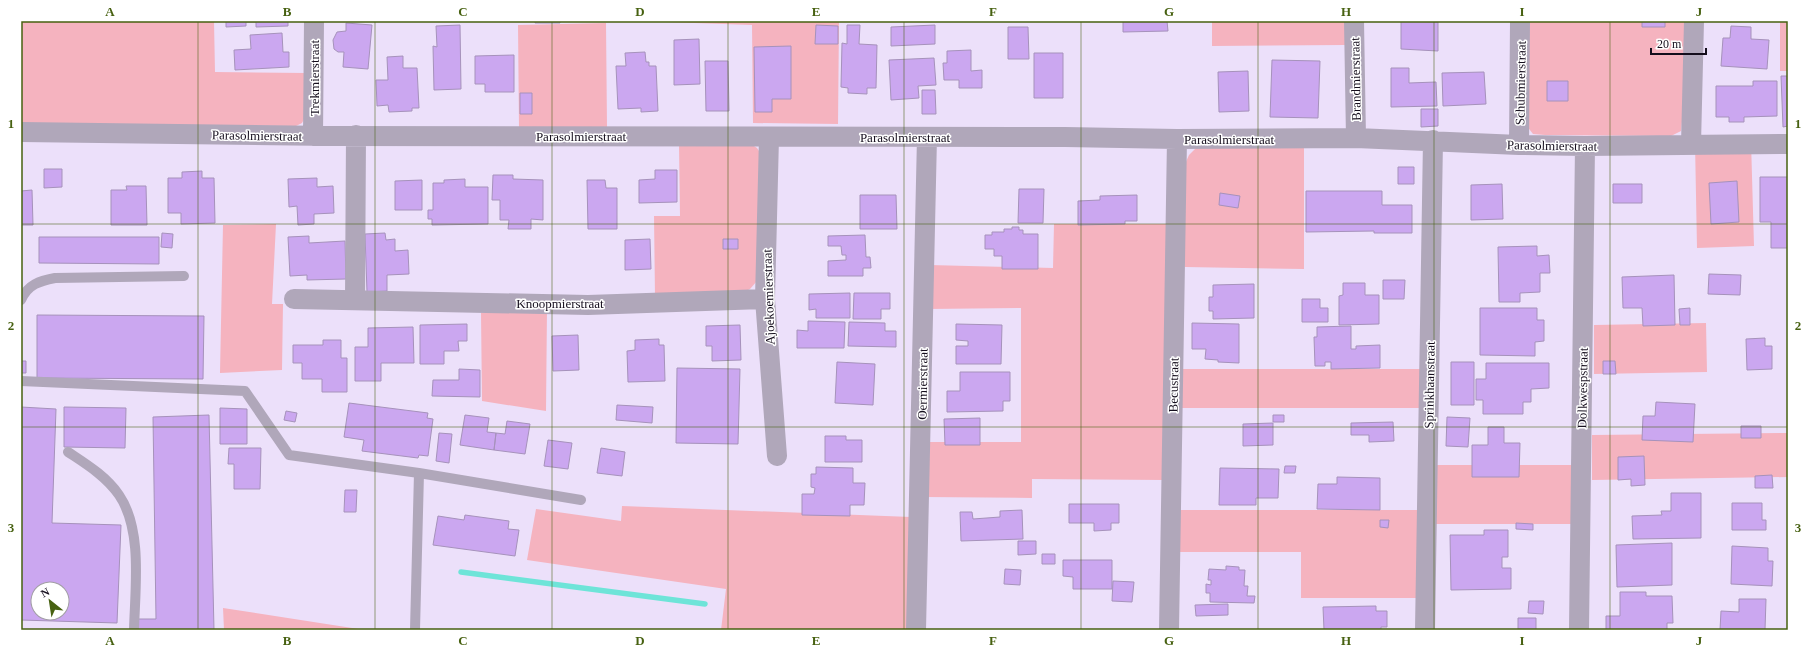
<svg xmlns="http://www.w3.org/2000/svg" width="1809" height="651" font-family="'Times New Roman',serif">
	<style>
		.green { fill: #f5b3bf }
		.lines { fill: none; stroke-linecap: round; stroke-linejoin: round }
		.stream { stroke: #6ee4d8; stroke-width: 5.5 }
		.building { fill: #cba7f0; stroke: #a692bb; fill-rule: evenodd }
		.lane { stroke: #b0a7ba; stroke-width: 10 }
		.street { stroke: #b0a7ba; stroke-width: 20 }
		.grid { fill: none; stroke: #476111; stroke-width: 1; stroke-opacity: 0.55 }
		.labels { text-anchor: middle; stroke-width: 3; stroke-linejoin: round; paint-order: stroke }
		.street-label { font-size: 13px; fill: #140d1c; stroke: #fff }
		.neatline { fill: none; stroke: #476111; stroke-width: 1.5 }
		.grid-label { font-size: 13px; text-anchor: middle; font-weight: bold; fill: #476111 }
	</style>
	<rect width="100%" height="100%" fill="#ece0fa"/>
	<!-- green -->
	<path class="green" d="M21 21H214L215 72 306 73 305 117 302 123 296 126 21 124Z
		M637 21H839L838 124 753 123 752 25Z
		M1212 21H1345V45L1212 46Z
		M1524 21H1686L1684 103 1681 131 1671 136 1545 135 1533 134 1526 125Z
		M1780 21H1788V71H1780Z
		M606 23 607 127 519 129 518 25Z
		M1751 141 1754 246 1697 248 1695 143Z
		M679 144H751L757 148 761 154 757 281 750 289 740 294 655 296 654 216H680Z
		M1197 147H1304V269L1185 267V164L1189 155Z
		M276 224 272 304H283L282 370 220 373 223 225Z
		M1054 224H1172L1164 480 1032 479V498L924 497 925 442H1021V308L927 309 929 265 1053 268Z
		M547 308 546 411 482 401 481 313Z
		M1706 323 1707 372 1594 374V325Z
		M1180 369H1424L1423 408H1179Z
		M1788 433V477L1592 480V435Z
		M1431 465H1573L1572 524H1430Z
		M622 506 911 517 908 630H721L726 589 527 560 536 509 621 521Z
		M1177 510H1420L1419 598H1301V552H1177Z
		M223 608 365 630H224Z"/>
	<g class="lines">
		<!-- stream -->
		<path class="stream" d="M461 572 705 604"/>
	</g>
	<!-- building -->
	<path class="building" d="M220 21H288V26L256 27V22H246V26L226 27V21Z
		M535 21H560V23H535Z
		M1123 21H1167L1168 31 1123 32Z
		M1401 21 1438 22V51L1401 49Z
		M1642 21H1665V27H1642Z
		M346 23 372 25 368 69 343 67 344 52H338L334 49 333 40 337 32 346 31Z
		M460 25 461 89 434 90 433 46 437 47 436 26Z
		M816 25 838 26V44H815Z
		M847 25H860L859 44 877 45 876 88H867V94L848 93V88L841 87 842 43 847 44Z
		M935 25V44L891 46V27Z
		M1731 26 1751 27V39L1769 40 1767 69 1721 66 1723 38H1730Z
		M1008 27H1028L1029 59H1008Z
		M282 33 283 52H289V67L235 70 234 50 251 49 250 35Z
		M699 39 700 84 674 85V40Z
		M791 46V99H772V112H755L754 47Z
		M971 50V71L982 70V88H959V80H944L943 63H947V51Z
		M645 52 646 62H649V66H656L658 111 641 112V108L618 109 616 66H626L625 53Z
		M1034 53H1063V98H1034Z
		M514 55V92H485V84H475V56Z
		M403 56V68H417L419 108H412V111L389 112 388 105 377 106 376 80H388L387 57Z
		M934 58 936 85 918 86 919 98 891 100 889 60Z
		M1272 60 1320 61 1318 118 1270 117Z
		M705 61H728L729 111H706Z
		M1391 68H1409V83L1436 82 1437 106 1391 107Z
		M1248 71 1249 111 1219 112 1218 72Z
		M1484 72 1486 104 1443 106 1442 73Z
		M1781 76H1788V126L1783 127Z
		M1547 81H1568V101H1547Z
		M1753 81H1777V116L1744 117V122H1729V117H1716V86H1753Z
		M922 90H935L936 114H922Z
		M520 93H532V114H520Z
		M1421 109H1438V126L1421 127Z
		M1398 167H1414V184H1398Z
		M44 169H62V187L44 188Z
		M655 170H677V202L639 203V180L655 179Z
		M202 171V178H214L215 223 181 224V213H168V178H182V172Z
		M493 175H513V179L543 180V220L531 219V229H508L509 220H500V200H492Z
		M1760 177H1788V248H1771V222H1760Z
		M317 178V187L333 186 334 213 314 214V224L298 225 297 206 289 207 288 179Z
		M465 179V187H488V224L432 225V219H428V210H433V183H444V180Z
		M422 180V210H395V181Z
		M587 180H605L606 188H617V229H588Z
		M1737 181 1739 222 1711 224 1709 183Z
		M1502 184 1503 219 1471 220V185Z
		M1613 184H1642V203H1613Z
		M126 186H146L147 225H111V190H127Z
		M1019 189H1044L1043 223H1018Z
		M32 190 33 225H21V191Z
		M1306 191H1382V205H1412V233H1374V231L1306 232Z
		M1220 193 1240 196 1238 208 1219 205Z
		M860 195H896L897 229H860Z
		M1137 195V221H1125V224L1078 225V201L1100 200V196Z
		M1012 227H1019V230H1023V234H1038V269H1002V256H994V249H985V235H992V232H1004V229H1012Z
		M162 233 173 234 172 248 161 247Z
		M385 233 386 240 395 239V251L408 250 409 274 387 275V291L367 292 365 234Z
		M865 235 866 257H870L871 268H863V276H828V261L846 260V255H842L841 246H828V236Z
		M309 236V243L345 241 346 279 307 280V275L290 276 288 237Z
		M39 237H159V264L39 263Z
		M650 239 651 269 625 270V240Z
		M723 239H738V249H723Z
		M1537 246V256L1549 255 1550 273H1540V292L1520 293V302H1499L1498 247Z
		M1709 274 1741 275 1740 295 1708 294Z
		M1674 275 1675 325 1643 326 1642 308H1623L1622 277Z
		M1383 280H1405L1404 299H1383Z
		M1343 283H1365V295H1379V324L1339 325V296L1343 295Z
		M1254 284V318L1213 319V311H1209V297H1213V285Z
		M850 293V318H816V309L809 310V294Z
		M854 293H890V309H881V319H853Z
		M1302 299H1320V308H1328V322H1302Z
		M1480 308H1537V320H1544V341L1535 342V356L1480 355Z
		M1690 308V325H1680L1679 309Z
		M37 315 204 316 203 379 37 378Z
		M808 321 845 322 844 348H797V330L808 331Z
		M849 322 885 323V331H896V347L848 346Z
		M1192 323 1239 324V363L1218 362V360L1205 359 1206 349H1192Z
		M467 324V341H458L459 351H444V364H420V325Z
		M956 324 1002 325 1001 364H956V346H968V341L956 340Z
		M740 325 741 360 712 361V346H706V326Z
		M1351 326V349H1356V346L1380 345V368L1331 369V362H1325V366H1315L1314 337H1317V327Z
		M413 327 414 363H381V381H355V347H368V328Z
		M578 335 579 370 553 371 552 336Z
		M1765 338V346H1772V369L1747 370 1746 339Z
		M659 339V345H664L665 381 628 382 627 351 635 350V340Z
		M323 340H341V358H347V392H322V379H302V363H293V345H323Z
		M21 361H26V373H21Z
		M1603 361H1615L1616 374H1603Z
		M837 362 875 364 873 405 835 403Z
		M1451 362H1474V405H1451Z
		M1486 363H1549V388L1531 389V402H1523V414H1483V400H1476V379H1486Z
		M677 368 740 369 738 444 676 443Z
		M459 369 480 370V397L432 396 433 380H459Z
		M960 372H1010V401H1003V411L947 412V391H960Z
		M1656 402 1695 404 1693 442 1642 440 1643 416H1655Z
		M349 403 428 413 427 418 433 419 428 456 419 455 418 458 362 451 364 440 344 437Z
		M617 405 653 407 652 423 616 420Z
		M21 407 56 409 52 523 121 525 117 623 21 620ZM38 589H62V613H38Z
		M64 407 126 408 125 448 64 447Z
		M220 408 247 409V444H220Z
		M286 411 297 413 295 422 284 420Z
		M209 415 214 630H137V619H156L153 417Z
		M465 415 489 418 487 432 496 433 494 450 460 445Z
		M1273 415H1284V422H1273Z
		M1447 417 1470 418 1468 447 1446 446Z
		M980 418V445H945L944 419Z
		M507 421 530 424 525 454 494 450 496 433 505 434Z
		M1393 422 1394 441 1369 442V435H1351V423Z
		M1273 423V445L1243 446V424Z
		M1741 426H1761V438H1741Z
		M1488 427H1504V443H1520L1519 477H1472V445H1488Z
		M439 433 452 434 449 463 436 461Z
		M825 436H846V440H862V462H825Z
		M548 440 572 443 568 469 544 466Z
		M229 448H261L260 489H234V464H228Z
		M601 448 625 452 622 476 597 473Z
		M1644 456 1645 485 1631 486V479L1618 480V457Z
		M1285 466H1296L1295 473H1284Z
		M816 467 853 468V483H865L864 505H850V516L802 515V494H814L815 488 811 487V474H816Z
		M1220 468 1279 469 1278 498H1256V505H1219Z
		M1772 475 1773 488H1755V476Z
		M1337 477 1380 478V510L1317 509 1318 484H1337Z
		M345 490H357L356 512H344Z
		M1671 493H1701V538L1633 539 1632 516 1662 515 1661 511H1671Z
		M1732 503H1762V520H1766V530H1732Z
		M1069 504H1119V523H1111V530L1094 531V523H1069Z
		M1022 510 1023 539 961 541 960 512H972L973 519 1000 517V511Z
		M465 515 509 521 508 529 519 530 515 556 433 545 438 516 464 520Z
		M1380 520H1389L1388 528 1380 527Z
		M1516 523 1533 524V530L1516 529Z
		M1484 530H1508V557H1502V568H1511V589L1451 590 1450 535H1484Z
		M1018 541H1036V554L1018 555Z
		M1672 543V585L1617 587 1616 545Z
		M1732 546 1768 548V561H1773L1772 586 1731 584Z
		M1042 554H1055V564H1042Z
		M1063 560H1112V589H1073V577L1063 576Z
		M1226 566 1239 567V570H1245L1244 586H1248L1247 596H1255L1254 603 1210 602V593H1206V584L1211 585V580H1208L1209 569 1226 570Z
		M1005 569 1021 570 1020 585 1004 584Z
		M1113 581 1134 582 1132 602 1112 601Z
		M1620 592H1646V596H1672L1673 623H1667V630H1606V616H1620Z
		M1739 599H1766L1765 630H1720L1721 611 1739 612Z
		M1529 601H1544L1543 614 1528 613Z
		M1228 604V615L1196 616 1195 605Z
		M1376 606V611H1387V627H1381V630H1324L1323 607Z
		M1518 618H1536V630L1518 629Z"/>
	<g class="lines">
		<!-- lane -->
		<path class="lane" d="M21 300C28 284 40 281 55 278L184 276
			M21 381 245 391 289 455 419 473 581 500
			M68 452C86 464 106 476 119 495 143 530 135 589 134 630
			M415 630 419 473"/>
		<!-- street -->
		<path class="street" d="M1354 21 1356 138
			M21 132 332 136 1065 137 1177 139 1356 138 1519 145 1585 146 1788 144
			M313 136 314 21
			M769 137 765 299 777 456
			M1691 144 1694 21
			M1519 145 1520 21
			M294 299 588 305 765 299
			M355 300 356 135
			M916 630 927 137
			M1169 630 1177 139
			M1425 630 1433 140
			M1579 630 1585 146"/>
	</g>
	<!-- grid -->
	<path class="grid" d="M198 21V630M375 21V630M552 21V630M728 21V630M904 21V630M1081 21V630M1258 21V630M1434 21V630M1610 21V630M21 224H1788M21 427H1788"/>
	<g class="labels">
		<!-- street labels -->
		<g class="street-label">
			<text transform="translate(314 78) rotate(-90)" y="5">Trekmierstraat</text>
			<text transform="translate(1355 79) rotate(-91)" y="5">Brandmierstraat</text>
			<text transform="translate(1520 83) rotate(-89)" y="5">Schubmierstraat</text>
			<text transform="translate(257 135) rotate(1)" y="5">Parasolmierstraat</text>
			<text x="581" y="141">Parasolmierstraat</text>
			<text x="905" y="142">Parasolmierstraat</text>
			<text x="1229" y="144">Parasolmierstraat</text>
			<text transform="translate(1552 145) rotate(1)" y="5">Parasolmierstraat</text>
			<text transform="translate(768 297) rotate(-92)" y="5">Ajoekoemierstraat</text>
			<text x="560" y="308">Knoopmierstraat</text>
			<text transform="translate(922 384) rotate(-89)" y="5">Oermierstraat</text>
			<text transform="translate(1173 385) rotate(-89)" y="5">Becustraat</text>
			<text transform="translate(1429 385) rotate(-89)" y="5">Sprinkhaanstraat</text>
			<text transform="translate(1582 388) rotate(-89)" y="5">Dolkwespstraat</text>
		</g>
	</g>
	<!-- border -->
	<rect width="1809" height="651" fill="none" stroke="#ffffff" stroke-width="44"/>
	<!-- north arrow -->
	<g transform="translate(50 601) rotate(330)"><circle r="19" fill="#ffffff" stroke="#a19ea4"/>
	<path d="M0-3L7 15L0 10L-7 15Z" fill="#476111"/>
	<text y="-6" font-size="11" font-weight="bold" text-anchor="middle" fill="#140d1c">N</text>
	</g>
	<!-- scale -->
	<path d="M1651 48v6h55v-6" fill="none" stroke="#140d1c" stroke-width="2"/>
	<text x="1657" y="48" font-size="12" fill="#140d1c" stroke="#ffffff" stroke-width="3" paint-order="stroke">20 m</text>
	<rect x="22" y="22" width="1765" height="607" class="neatline"/>
	<g class="grid-label">
		<text x="110" y="16">A</text>
		<text x="287" y="16">B</text>
		<text x="463" y="16">C</text>
		<text x="640" y="16">D</text>
		<text x="816" y="16">E</text>
		<text x="993" y="16">F</text>
		<text x="1169" y="16">G</text>
		<text x="1346" y="16">H</text>
		<text x="1522" y="16">I</text>
		<text x="1699" y="16">J</text>
		<text x="11" y="128">1</text>
		<text x="1798" y="128">1</text>
		<text x="11" y="330">2</text>
		<text x="1798" y="330">2</text>
		<text x="11" y="532">3</text>
		<text x="1798" y="532">3</text>
		<text x="110" y="645">A</text>
		<text x="287" y="645">B</text>
		<text x="463" y="645">C</text>
		<text x="640" y="645">D</text>
		<text x="816" y="645">E</text>
		<text x="993" y="645">F</text>
		<text x="1169" y="645">G</text>
		<text x="1346" y="645">H</text>
		<text x="1522" y="645">I</text>
		<text x="1699" y="645">J</text>
	</g>
</svg>
